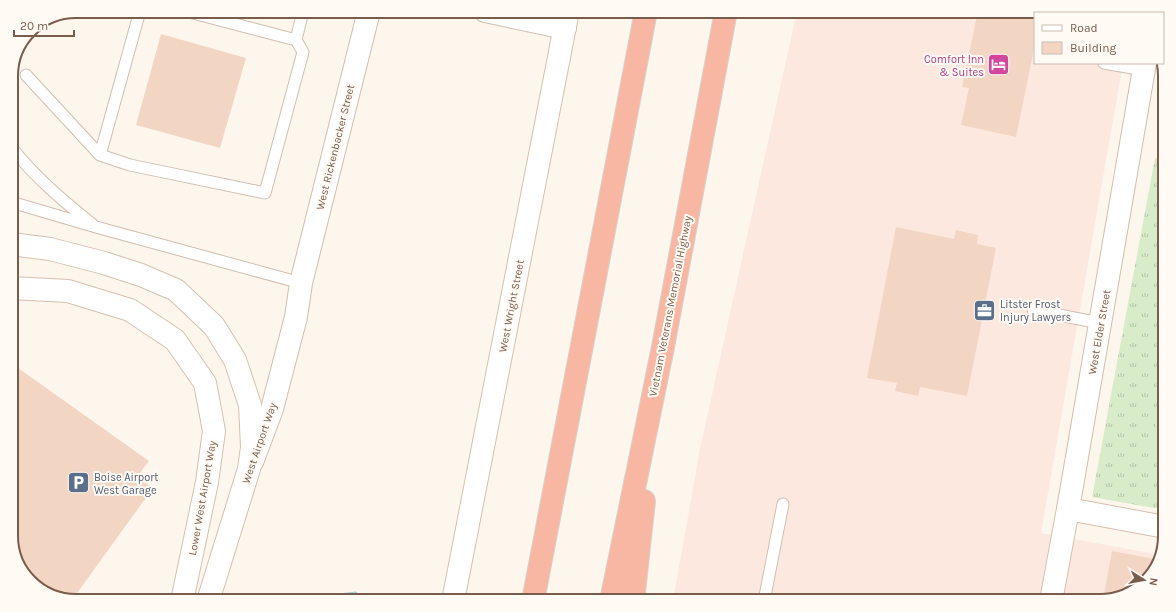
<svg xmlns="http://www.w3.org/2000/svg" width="1176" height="612" font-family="Karla,sans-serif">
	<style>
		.commercial { fill: #fde8e0 }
		.grass { fill: url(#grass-tufts) }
		.pitch { fill: #d8ecc9 }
		.water { fill: url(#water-waves); stroke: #a5d3da }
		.building { fill: #f3d5c3 }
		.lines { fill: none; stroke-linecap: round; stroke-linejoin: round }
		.lane-casing { stroke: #d1beb0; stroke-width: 13 }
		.street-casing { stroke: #d1beb0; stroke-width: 24 }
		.secondary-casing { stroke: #d6c0b0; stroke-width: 24 }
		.highway-casing { stroke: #dad1cd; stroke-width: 24 }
		.lane { stroke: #fff; stroke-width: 11 }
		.street { stroke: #fff; stroke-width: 22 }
		.secondary { stroke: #fff; stroke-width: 22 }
		.highway { stroke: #f7b7a3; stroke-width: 22 }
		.labels { text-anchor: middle; stroke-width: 4; stroke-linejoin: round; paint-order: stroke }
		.hotel-label { font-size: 11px; fill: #b23c85; stroke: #fffaf3; text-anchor: end }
		.street-label { font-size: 11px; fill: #7a5c4d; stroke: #fffaf3 }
		.service-label { font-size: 11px; fill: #4e5e75; stroke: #fffaf3; text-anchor: start }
		.rim { fill: none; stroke: #7a5c4d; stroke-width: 2 }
	</style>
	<defs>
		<pattern id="grass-tufts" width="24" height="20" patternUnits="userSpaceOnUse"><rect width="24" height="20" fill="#d8ecc9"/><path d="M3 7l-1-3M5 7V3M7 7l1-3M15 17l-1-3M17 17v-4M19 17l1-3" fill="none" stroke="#b4c2a5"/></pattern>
		<pattern id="water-waves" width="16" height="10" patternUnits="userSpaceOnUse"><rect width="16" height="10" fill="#bfe3e8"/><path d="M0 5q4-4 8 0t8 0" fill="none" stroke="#a0bbbe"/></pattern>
	</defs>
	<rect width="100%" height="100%" fill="#fdf6ec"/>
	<!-- commercial -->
	<path class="commercial" d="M797 11H1100L1109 13H1035V63H1123L1041 533 1161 555 1158 565 1136 590 1101 601H673L700 449Z"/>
	<!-- grass -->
	<path class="grass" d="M1155 158 1165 159V510L1092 497Z"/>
	<!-- pitch -->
	<path class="pitch" d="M1165 375V410L1159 409Z
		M1157 419 1165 420V455L1151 453Z"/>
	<!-- water -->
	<path class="water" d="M356 592 365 601H327L339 594Z"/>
	<!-- building -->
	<path class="building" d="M978 11H1035V44L1016 137 961 125 969 88 962 87Z
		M161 34 246 58 220 148 136 125Z
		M896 227 954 239 956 230 978 235 977 244 996 248 967 396 920 387 918 396 895 391 897 383 867 378Z
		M11 363 149 461 137 477 153 488 72 600 47 594 22 572 11 541Z
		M1112 551 1160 560 1158 565 1136 590 1103 600Z"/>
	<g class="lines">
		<defs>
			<path id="lane" d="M189 12 296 40
				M1104 63 1144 70
				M26 75 100 155 130 165 265 193 303 52 296 40 303 11
				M11 147C35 177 62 200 92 224
				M100 155 140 11
				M11 202 96 227 301 283
				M1033 310 1100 323
				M764 601 783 504"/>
			<path id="street" d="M485 11 565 28
				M252 462 272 409 296 317 301 283 369 11
				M1068 509 1145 63"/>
			<path id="secondary" d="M11 244 50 249 104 263 141 275 176 290 214 326 235 360 250 405 252 447 249 469 208 601
				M11 288 68 291 130 310 175 340 205 383 214 431 207 482 182 601
				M453 601 568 11
				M1051 601 1068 509 1165 527"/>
			<path id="highway" d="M533 601 646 11
				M611 601 663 347 726 11
				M633 601 644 501"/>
		</defs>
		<!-- lane casing -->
		<use href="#lane" class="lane-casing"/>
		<!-- street casing -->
		<use href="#street" class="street-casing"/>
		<!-- secondary casing -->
		<use href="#secondary" class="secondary-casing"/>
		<!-- highway casing -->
		<use href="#highway" class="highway-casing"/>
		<!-- lane -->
		<use href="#lane" class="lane"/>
		<!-- street -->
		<use href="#street" class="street"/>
		<!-- secondary -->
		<use href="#secondary" class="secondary"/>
		<!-- highway -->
		<use href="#highway" class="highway"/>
	</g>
	<!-- icons -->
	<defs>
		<symbol id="hotel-square" viewBox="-11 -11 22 22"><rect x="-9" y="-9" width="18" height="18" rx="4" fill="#d1479c" stroke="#fffaf3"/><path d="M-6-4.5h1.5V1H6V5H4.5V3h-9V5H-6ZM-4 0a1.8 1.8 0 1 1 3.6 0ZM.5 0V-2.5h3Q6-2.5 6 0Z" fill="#fff"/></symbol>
		<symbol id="office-square" viewBox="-11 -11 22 22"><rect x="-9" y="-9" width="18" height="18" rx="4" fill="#5c6f8a" stroke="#fffaf3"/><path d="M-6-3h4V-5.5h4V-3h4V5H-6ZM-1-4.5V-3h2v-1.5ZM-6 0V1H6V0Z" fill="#fff"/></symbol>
		<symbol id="parking-square" viewBox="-11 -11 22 22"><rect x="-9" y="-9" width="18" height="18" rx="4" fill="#5c6f8a" stroke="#fffaf3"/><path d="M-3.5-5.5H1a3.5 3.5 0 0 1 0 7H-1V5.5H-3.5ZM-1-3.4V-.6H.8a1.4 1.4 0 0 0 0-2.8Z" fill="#fff"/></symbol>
	</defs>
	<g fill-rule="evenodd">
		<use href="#hotel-square" x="986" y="52" width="25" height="25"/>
		<use href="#office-square" x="972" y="298" width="25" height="25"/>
		<use href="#parking-square" x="66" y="470" width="25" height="25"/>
	</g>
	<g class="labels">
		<!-- hotel labels -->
		<g class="hotel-label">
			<text x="984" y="63">Comfort Inn<tspan x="984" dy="13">&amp; Suites</tspan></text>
		</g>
		<!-- street labels -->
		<g class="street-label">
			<text transform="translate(335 147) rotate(-76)" y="4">West Rickenbacker Street</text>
			<text transform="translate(511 306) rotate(-79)" y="4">West Wright Street</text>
			<text transform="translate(670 306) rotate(-79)" y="4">Vietnam Veterans Memorial Highway</text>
			<text transform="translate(1099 332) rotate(-80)" y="4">West Elder Street</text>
			<text transform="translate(259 443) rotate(-71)" y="4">West Airport Way</text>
			<text transform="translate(202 498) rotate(-80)" y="4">Lower West Airport Way</text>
		</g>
		<!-- service labels -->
		<g class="service-label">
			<text x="1000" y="308">Litster Frost<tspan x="1000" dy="13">Injury Lawyers</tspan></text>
			<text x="94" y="481">Boise Airport<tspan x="94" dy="13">West Garage</tspan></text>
		</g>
	</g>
	<!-- crop -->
	<path d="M0 0H1176V612H0ZM76 18H1100A58 58 0 0 1 1158 76V536A58 58 0 0 1 1100 594H76A58 58 0 0 1 18 536V76A58 58 0 0 1 76 18Z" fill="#fffaf3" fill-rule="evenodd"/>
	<path class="rim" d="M76 18H1100A58 58 0 0 1 1158 76V536A58 58 0 0 1 1100 594H76A58 58 0 0 1 18 536V76A58 58 0 0 1 76 18Z"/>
	<!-- legend -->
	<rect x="1034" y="12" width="130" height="52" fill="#fffaf3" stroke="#cabbb1"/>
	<rect x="1042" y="25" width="20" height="6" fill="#ffffff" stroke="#cabbb1"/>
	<text x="1070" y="32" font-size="12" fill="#7a5c4d">Road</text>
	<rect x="1042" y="42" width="20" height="12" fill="#f3d5c3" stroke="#cabbb1"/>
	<text x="1070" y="52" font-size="12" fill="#7a5c4d">Building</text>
	<!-- north arrow -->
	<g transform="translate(1144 580) rotate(101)" stroke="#fffaf3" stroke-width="3" paint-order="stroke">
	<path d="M0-3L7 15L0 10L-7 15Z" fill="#7a5c4d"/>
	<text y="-6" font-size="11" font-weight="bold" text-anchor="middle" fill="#7a5c4d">N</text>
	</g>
	<!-- scale -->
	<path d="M14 30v6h60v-6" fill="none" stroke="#7a5c4d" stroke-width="2"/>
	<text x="20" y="30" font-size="12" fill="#7a5c4d" stroke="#fffaf3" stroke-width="3" paint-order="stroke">20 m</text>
</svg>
